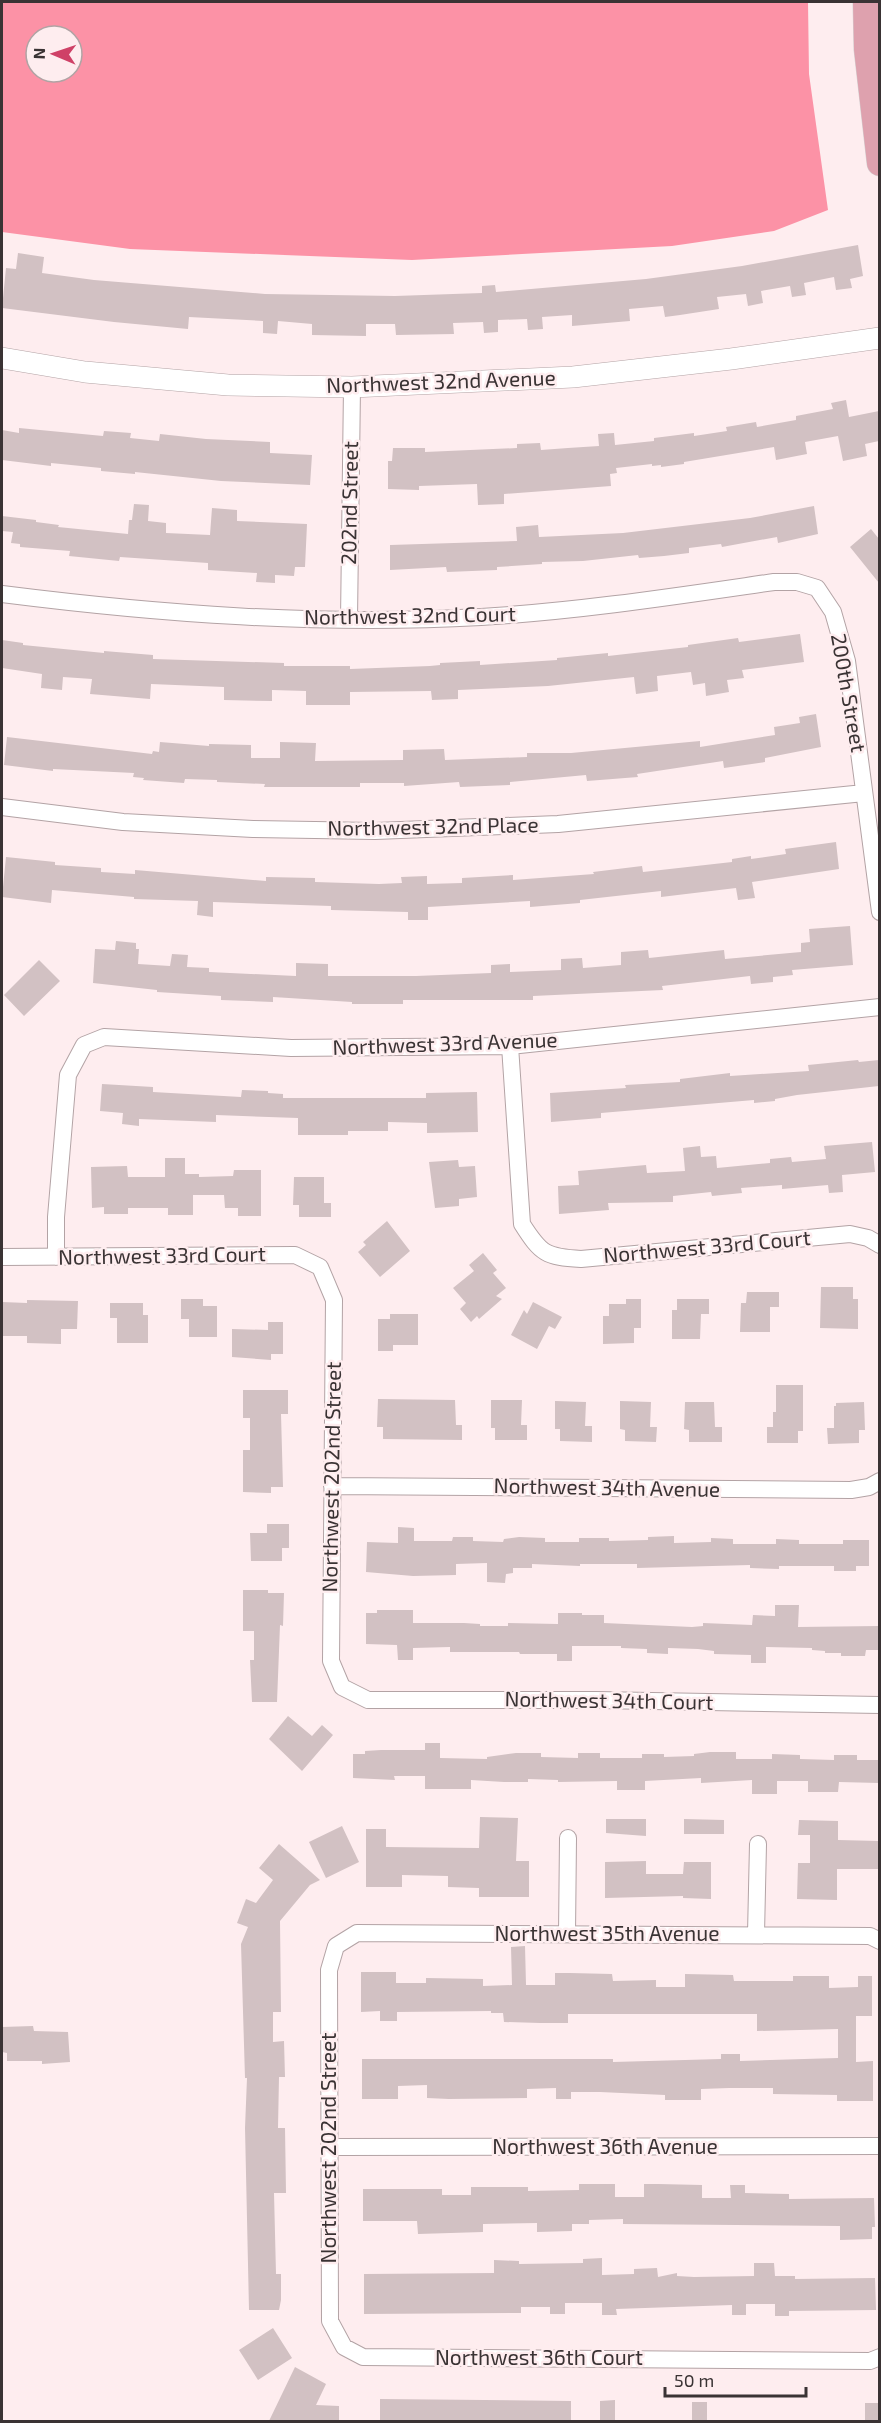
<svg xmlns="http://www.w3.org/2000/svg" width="881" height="2423" font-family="'Exo 2',sans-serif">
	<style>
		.water { fill: #fc92a6; fill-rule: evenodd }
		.building { fill: #d2c1c3 }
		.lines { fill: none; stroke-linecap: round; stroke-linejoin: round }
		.minor-casing { stroke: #b3a3a5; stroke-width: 18 }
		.tertiary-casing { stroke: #b3a3a5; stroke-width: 22 }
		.primary-casing { stroke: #d4d2d2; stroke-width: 27 }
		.minor { stroke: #fff; stroke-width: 16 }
		.tertiary { stroke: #fff; stroke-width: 21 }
		.primary { stroke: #dea1ae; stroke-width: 26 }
		.labels { text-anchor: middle; stroke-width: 5; stroke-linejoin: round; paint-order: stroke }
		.street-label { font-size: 21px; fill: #3a3334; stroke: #feedef }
	</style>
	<rect width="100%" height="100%" fill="#feedef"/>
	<!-- water -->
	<path class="water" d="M2 2H808L809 74 828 210 774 231 672 246 412 260 130 249 2 232ZM36 36H72V72H36Z"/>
	<!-- building -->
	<path class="building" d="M858 245 863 276 850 279 852 288 836 290 834 277 804 283 806 295 792 297 790 286 761 291 763 303 748 306 746 294 717 297 719 309 680 315 665 317 663 306 629 309 630 321 572 326V315L542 317 543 329 528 330 527 319 498 320V332L484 333 483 322 453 323 454 334 396 335 395 324H366V336L312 335V324L278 321 277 334 263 333V321L189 317 188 329 114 322 2 308 6 268 16 269 18 253 44 257 42 273 94 280 265 294 395 296 482 293V286L495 285 496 292 646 279 742 266Z
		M846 400 849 417 879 411V441L865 444 867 456 843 461 838 436 805 442 807 454 776 460 774 447 684 462V464L661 467V465L652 466V464L616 468 617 473 610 474 611 486 504 494V504L478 505 477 484 419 486V490L388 489V461H392L393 448H425V452L517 448V444L540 443 541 450 568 448 599 446 598 434 614 433 615 445 654 441V438L694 433V436L727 431 726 427 756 422 757 427 796 420V416L833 409 831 403Z
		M19 428 103 436 104 431 131 433 130 438 159 441 160 434 206 439 270 442V453L312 455 310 485 221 481 135 472V474L101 471V468L51 463V466L2 460V430L19 433Z
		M134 504 149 505 148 521 166 523V533L210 535 212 508 237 510V521L307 524 305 567H295L294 576 275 575V583L256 582 257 573 208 570V563L120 557 119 561 69 556 70 551 20 547V544L11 543 13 532 2 531V516L36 520V522L59 525 58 527 128 534 129 520H132Z
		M814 506 818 534 778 543 777 537 722 547 721 544 689 548V553L664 556 639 558 638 555 583 561 542 562V564L497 567V570L447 572 446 567 390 570V545L517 541 516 527 538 525 539 537 623 533 750 518Z
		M871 529 879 539V583L850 547Z
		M800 634 804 662 742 670 744 678 727 680 729 692 706 696 705 683 693 685 691 672 657 676 658 691 636 694 634 677 548 686 458 690V699L432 700 431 691 350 692V705H306V691L272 690V701L224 700V687L151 684 150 699 90 694 92 679 63 677 62 690 41 688 42 674 2 668V640L23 643V645L104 653V651L153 655V659L284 663V666H350V669L430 666 440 665V663L480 661V665L557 660V658L608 653V656L688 647V645L738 638 739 642Z
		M816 714 821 747 765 758V762L724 768 723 761 637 774 638 777 587 781 586 775 510 782V785L460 787 459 782 404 786V783H360V787H264L265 784 217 782V780L185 779 184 783 143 780 144 778 133 777 134 773 53 769V771L4 765 7 737 152 754 153 751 159 752 160 742 209 746V744L251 745V758H280V742L316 743 315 761 403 760V750L444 749 445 760 527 757V753H571L700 741V747L775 735 774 727 800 723 799 717Z
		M836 842 839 869 752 882 755 898 738 900 736 888 661 897V891L580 900V903L530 907V901L428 907V920H408V912L331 910V906L213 902V917L197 915 198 901 134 899V897L52 890 51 903 2 897 6 857 55 862V865L101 868V872L135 874V870L266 881V877L315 878V882L379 884 402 883 401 877 427 876V884L462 883V878L513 875V880L594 874 593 872 642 866 643 872 732 862V859L751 856V859L786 854 785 849Z
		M850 926 853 965 792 970 793 975 773 977V982L751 984 750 976 662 986 663 990 533 996V1000H403V1004H352V1002L273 997V1002L221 1000V996L157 992V990L93 983 95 949 115 950 116 941 136 943V949H139L138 964 170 966 172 954 188 955 187 967 209 968V972L296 976V963L328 964V976H416L491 973V965L510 964V972L561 970V959L582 958 583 968 621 965V952L648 950 649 958 724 950 725 959 801 952V943L810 942 809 929Z
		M39 960 60 981 24 1016 4 995Z
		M858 1060 859 1062 879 1060V1086L797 1095 775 1099V1101L754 1103V1100L601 1113V1118L551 1122 550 1093 626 1088 625 1085 680 1082V1079L730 1073V1076L809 1071 808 1065Z
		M102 1084 153 1087V1092L241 1097 242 1090 268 1091V1093L283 1094V1098H426V1093L477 1092 478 1132 427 1133V1123L388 1122V1131H348V1135H298V1118L216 1115V1122L139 1119V1126L122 1124 123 1113 100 1111Z
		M872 1142 875 1172 842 1175 843 1192 829 1193 828 1185 782 1189V1185L741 1188 742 1193 712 1196 711 1192 673 1196V1202L608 1203 609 1210 559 1214 558 1186 579 1185 578 1171 646 1165 647 1173 685 1171 683 1148 700 1146 701 1157 716 1156 717 1168 770 1163V1159L791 1157 792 1162 826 1159 824 1146Z
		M165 1158H185V1174H199V1177L233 1176 234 1170H261V1216H238V1208H225L224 1195H193V1215H168V1208H128V1214H104V1207L92 1208 91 1167 127 1166 128 1177H165Z
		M458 1160 459 1167 475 1166 477 1197 459 1199V1206L435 1208 429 1162Z
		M294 1177H324V1203H331V1217H299V1205H293Z
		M387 1221 410 1251 380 1277 358 1252 366 1245 363 1242Z
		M483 1253 497 1270 493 1273 506 1288 496 1296 502 1299 479 1319 477 1316 471 1322 460 1309 466 1303 453 1288 474 1271 469 1265Z
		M821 1287H853V1299H858V1329L820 1328Z
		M747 1292H779V1307H770V1332H740L741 1303H746Z
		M181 1299H203V1306H217V1337H189V1319H181Z
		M626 1299H641V1328H634V1343L603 1344V1316H609V1304H626Z
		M677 1299H709V1314H701L700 1339H672V1310H677Z
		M27 1300 78 1301 77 1329H61V1344L27 1343V1336H2V1302L27 1303Z
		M533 1302 562 1317 555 1329 549 1326 537 1349 511 1335 524 1310 527 1314Z
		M110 1303H143V1315H148V1343H117V1318H110Z
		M390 1314H418V1345H393V1351H378V1319H390Z
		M268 1322H283V1354H271V1360L232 1357V1329L268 1330Z
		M776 1385H803V1431H798V1443H767V1427H773V1412H776Z
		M243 1390H288V1414H281L283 1487H271V1493L243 1492V1450H250V1418H243Z
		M378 1399 455 1400 456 1425H462V1440L383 1439V1427H377Z
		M491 1400H522L521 1425H527V1440H495V1428H491Z
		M555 1401 586 1402 585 1426H592V1442L560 1441V1429H555Z
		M620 1401 651 1402 650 1427H657L656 1442 625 1441V1430L620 1429Z
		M685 1402H714L715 1427H722V1442H689V1430L684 1429Z
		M864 1402 865 1430H859V1443L828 1444 827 1428H834V1406H836V1403Z
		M267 1524H289V1548H282V1561H251L250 1533H267Z
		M398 1527 414 1528V1541H452L453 1537H473V1541L503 1542 504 1539 519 1537 545 1538V1542H579V1538H609V1541L648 1540V1537L674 1536V1543L711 1542V1538L733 1539V1544H776V1539L799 1540V1544H843V1540H869V1566H856V1571H834V1566H779V1569L750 1568V1565L637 1568V1564H580V1566L532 1564V1568H513V1573L506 1574 505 1583 487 1582V1563L456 1564V1575L413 1576 366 1572 367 1542 398 1543Z
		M243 1590H268V1593H284L283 1626 280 1625 277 1702H252L250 1660H254V1631H243Z
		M775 1605H799L798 1627 879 1626V1650H866L865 1656H841V1653H825V1651L812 1650V1648L766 1647V1663H751V1655L714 1654V1651L698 1649 668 1648V1654L647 1653V1649L621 1648V1646H572V1661H557V1654H520L519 1652H450V1647L413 1648V1660H398L397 1645 366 1644V1613H377V1610H413V1623H464L480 1624V1626H508V1623L558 1624V1613H582V1615H604V1623L692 1627 703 1626V1623L752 1625 753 1615 775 1616Z
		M288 1716 312 1736 322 1725 333 1735 302 1771 269 1739Z
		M425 1743H440V1758L487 1759V1757L516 1753H541V1757L578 1758V1753H600V1758H642V1754H664V1757L694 1756V1754L710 1752H736V1759H772V1754L800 1755V1759L834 1760V1755H857V1760H879V1783L839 1782 838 1792H808V1781H777V1794H752V1780L701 1783V1778L645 1781V1790H617V1781L558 1782V1780L528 1779V1782H504L471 1780V1789H425V1776H394L395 1780 353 1778V1754H365V1751L381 1750H425Z
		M480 1817 518 1818 516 1861H529V1897H479V1888L448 1887V1876L402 1875V1887H366V1829H386V1847L479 1848Z
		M606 1819H646V1836L606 1833Z
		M684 1819 724 1820V1834H684Z
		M799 1820 838 1821V1840L879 1841V1869H837V1900L797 1899 798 1863H810V1835H798Z
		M342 1826 359 1862 326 1878 309 1842Z
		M279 1844 320 1880 310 1885 280 1921 281 2012H273V2042L284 2041 285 2077H279L278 2128H285L286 2193H274L276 2274H281V2300L279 2310H249L245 2128 247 2078H245L241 1944 248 1927 237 1923 246 1899 256 1903 273 1880 259 1868Z
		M646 1861V1874H683L684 1862H711V1899L683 1898V1896L605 1898V1862Z
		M525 1946 526 1985H555V1973H570L612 1974 613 1981 656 1980V1987H685V1974L733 1975 734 1981H793V1976H829V1988L858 1987V1976H872V2016H856V2062L873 2061V2101H837V2095L773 2094V2088H729L701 2089V2100H665V2095L600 2092H571V2099H556V2088L527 2089V2098L449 2099 427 2098V2085L398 2086V2099H362V2059H613V2062L721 2059V2054H740V2061L838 2058V2029L757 2031V2014H568V2023H540L504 2022 503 2013H491V2011L397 2012V2021H380V2011L361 2012V1972H396V1983H426V1978L483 1979V1986L512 1985 511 1947Z
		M33 2026 34 2031 68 2032 70 2062 42 2064V2061H7V2053L2 2052V2027Z
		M579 2184H615V2197H644V2184H658L702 2185V2198H731L730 2185H745V2193L789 2194V2199L874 2198 875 2227H872V2239L840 2240V2226L623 2224V2219L589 2220V2224H572V2231L537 2232V2223L483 2224V2232L418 2234 417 2221H363V2189H442V2195H471V2187H528V2191L579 2190Z
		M602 2258V2275L634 2274V2269L657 2268 658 2277 677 2273V2276L694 2277 754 2276V2263H774L775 2276H795V2279L875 2278 876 2310 789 2311V2316H775V2304H746V2315H732V2305L616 2309 617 2315H602V2303H565V2314H550V2307H521V2313L364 2314V2274L494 2273V2260L519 2261V2264L583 2263V2259Z
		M273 2328 292 2358 258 2380 239 2350Z
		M295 2367 326 2384 316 2405 339 2406V2421H269Z
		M380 2399 571 2401V2421H380Z
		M615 2400V2421H600V2401Z
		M692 2402H707V2421H692Z
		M865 2403H879V2421H865Z"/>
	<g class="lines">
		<defs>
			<path id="minor" d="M2 594C160 614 321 626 481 617 580 611 677 596 774 582H797L817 588 833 612 847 661 880 912
				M349 620 352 387
				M2 807 123 822 253 829 375 831 558 824 864 793
				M510 1046 522 1224C541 1254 546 1257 581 1259L850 1234 868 1238 880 1245
				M2 1257 295 1255 320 1267 334 1300 331 1661 342 1687 368 1700H596L880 1705
				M56 1257V1217L68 1075 84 1045 104 1037 291 1048 510 1046 880 1007
				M332 1486 851 1490 869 1487 880 1481
				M567 1934 568 1838
				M756 1934 758 1844
				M880 1941 870 1936 357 1933 336 1946 329 1970 330 2321 344 2347 363 2357 870 2361 880 2357
				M330 2147 880 2146"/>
			<path id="tertiary" d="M2 358 85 372 228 385 352 387 573 377 731 359 880 338"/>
			<path id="primary" d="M866 2 867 49 880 163"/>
		</defs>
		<!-- minor casing -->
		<use href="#minor" class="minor-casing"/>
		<!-- tertiary casing -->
		<use href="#tertiary" class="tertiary-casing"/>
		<!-- primary casing -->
		<use href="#primary" class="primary-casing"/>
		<!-- minor -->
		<use href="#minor" class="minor"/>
		<!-- tertiary -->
		<use href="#tertiary" class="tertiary"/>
		<!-- primary -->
		<use href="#primary" class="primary"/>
	</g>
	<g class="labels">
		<!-- street labels -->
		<g class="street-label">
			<text transform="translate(441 382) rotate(-2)" y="7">Northwest 32nd Avenue</text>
			<text transform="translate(350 503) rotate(-89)" y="7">202nd Street</text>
			<text transform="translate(410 616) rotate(-1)" y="7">Northwest 32nd Court</text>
			<text transform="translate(848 693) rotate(80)" y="7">200th Street</text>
			<text transform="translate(433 827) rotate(-1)" y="7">Northwest 32nd Place</text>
			<text transform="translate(445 1044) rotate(-2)" y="7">Northwest 33rd Avenue</text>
			<text transform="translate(707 1247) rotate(-5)" y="7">Northwest 33rd Court</text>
			<text transform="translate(162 1256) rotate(-1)" y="7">Northwest 33rd Court</text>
			<text transform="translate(332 1477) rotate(-89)" y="7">Northwest 202nd Street</text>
			<text transform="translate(607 1488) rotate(1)" y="7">Northwest 34th Avenue</text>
			<text transform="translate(609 1701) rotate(1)" y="7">Northwest 34th Court</text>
			<text x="607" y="1941">Northwest 35th Avenue</text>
			<text x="605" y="2154">Northwest 36th Avenue</text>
			<text transform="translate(329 2148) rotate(-90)" y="7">Northwest 202nd Street</text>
			<text x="539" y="2365">Northwest 36th Court</text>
		</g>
	</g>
	<!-- border -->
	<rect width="881" height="2423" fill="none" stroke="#3a3334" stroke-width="6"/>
	<!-- north arrow -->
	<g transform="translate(54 54) rotate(272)"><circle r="28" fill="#feedef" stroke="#b0a3a4" stroke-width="1.5"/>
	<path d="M0-4.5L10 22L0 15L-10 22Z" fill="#cf4167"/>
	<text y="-9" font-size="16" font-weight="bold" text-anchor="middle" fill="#3a3334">N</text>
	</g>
	<!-- scale -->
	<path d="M665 2387v9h141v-9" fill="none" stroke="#3a3334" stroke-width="3"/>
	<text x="674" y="2387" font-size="18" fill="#3a3334" stroke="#feedef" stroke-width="4.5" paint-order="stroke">50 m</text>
</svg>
